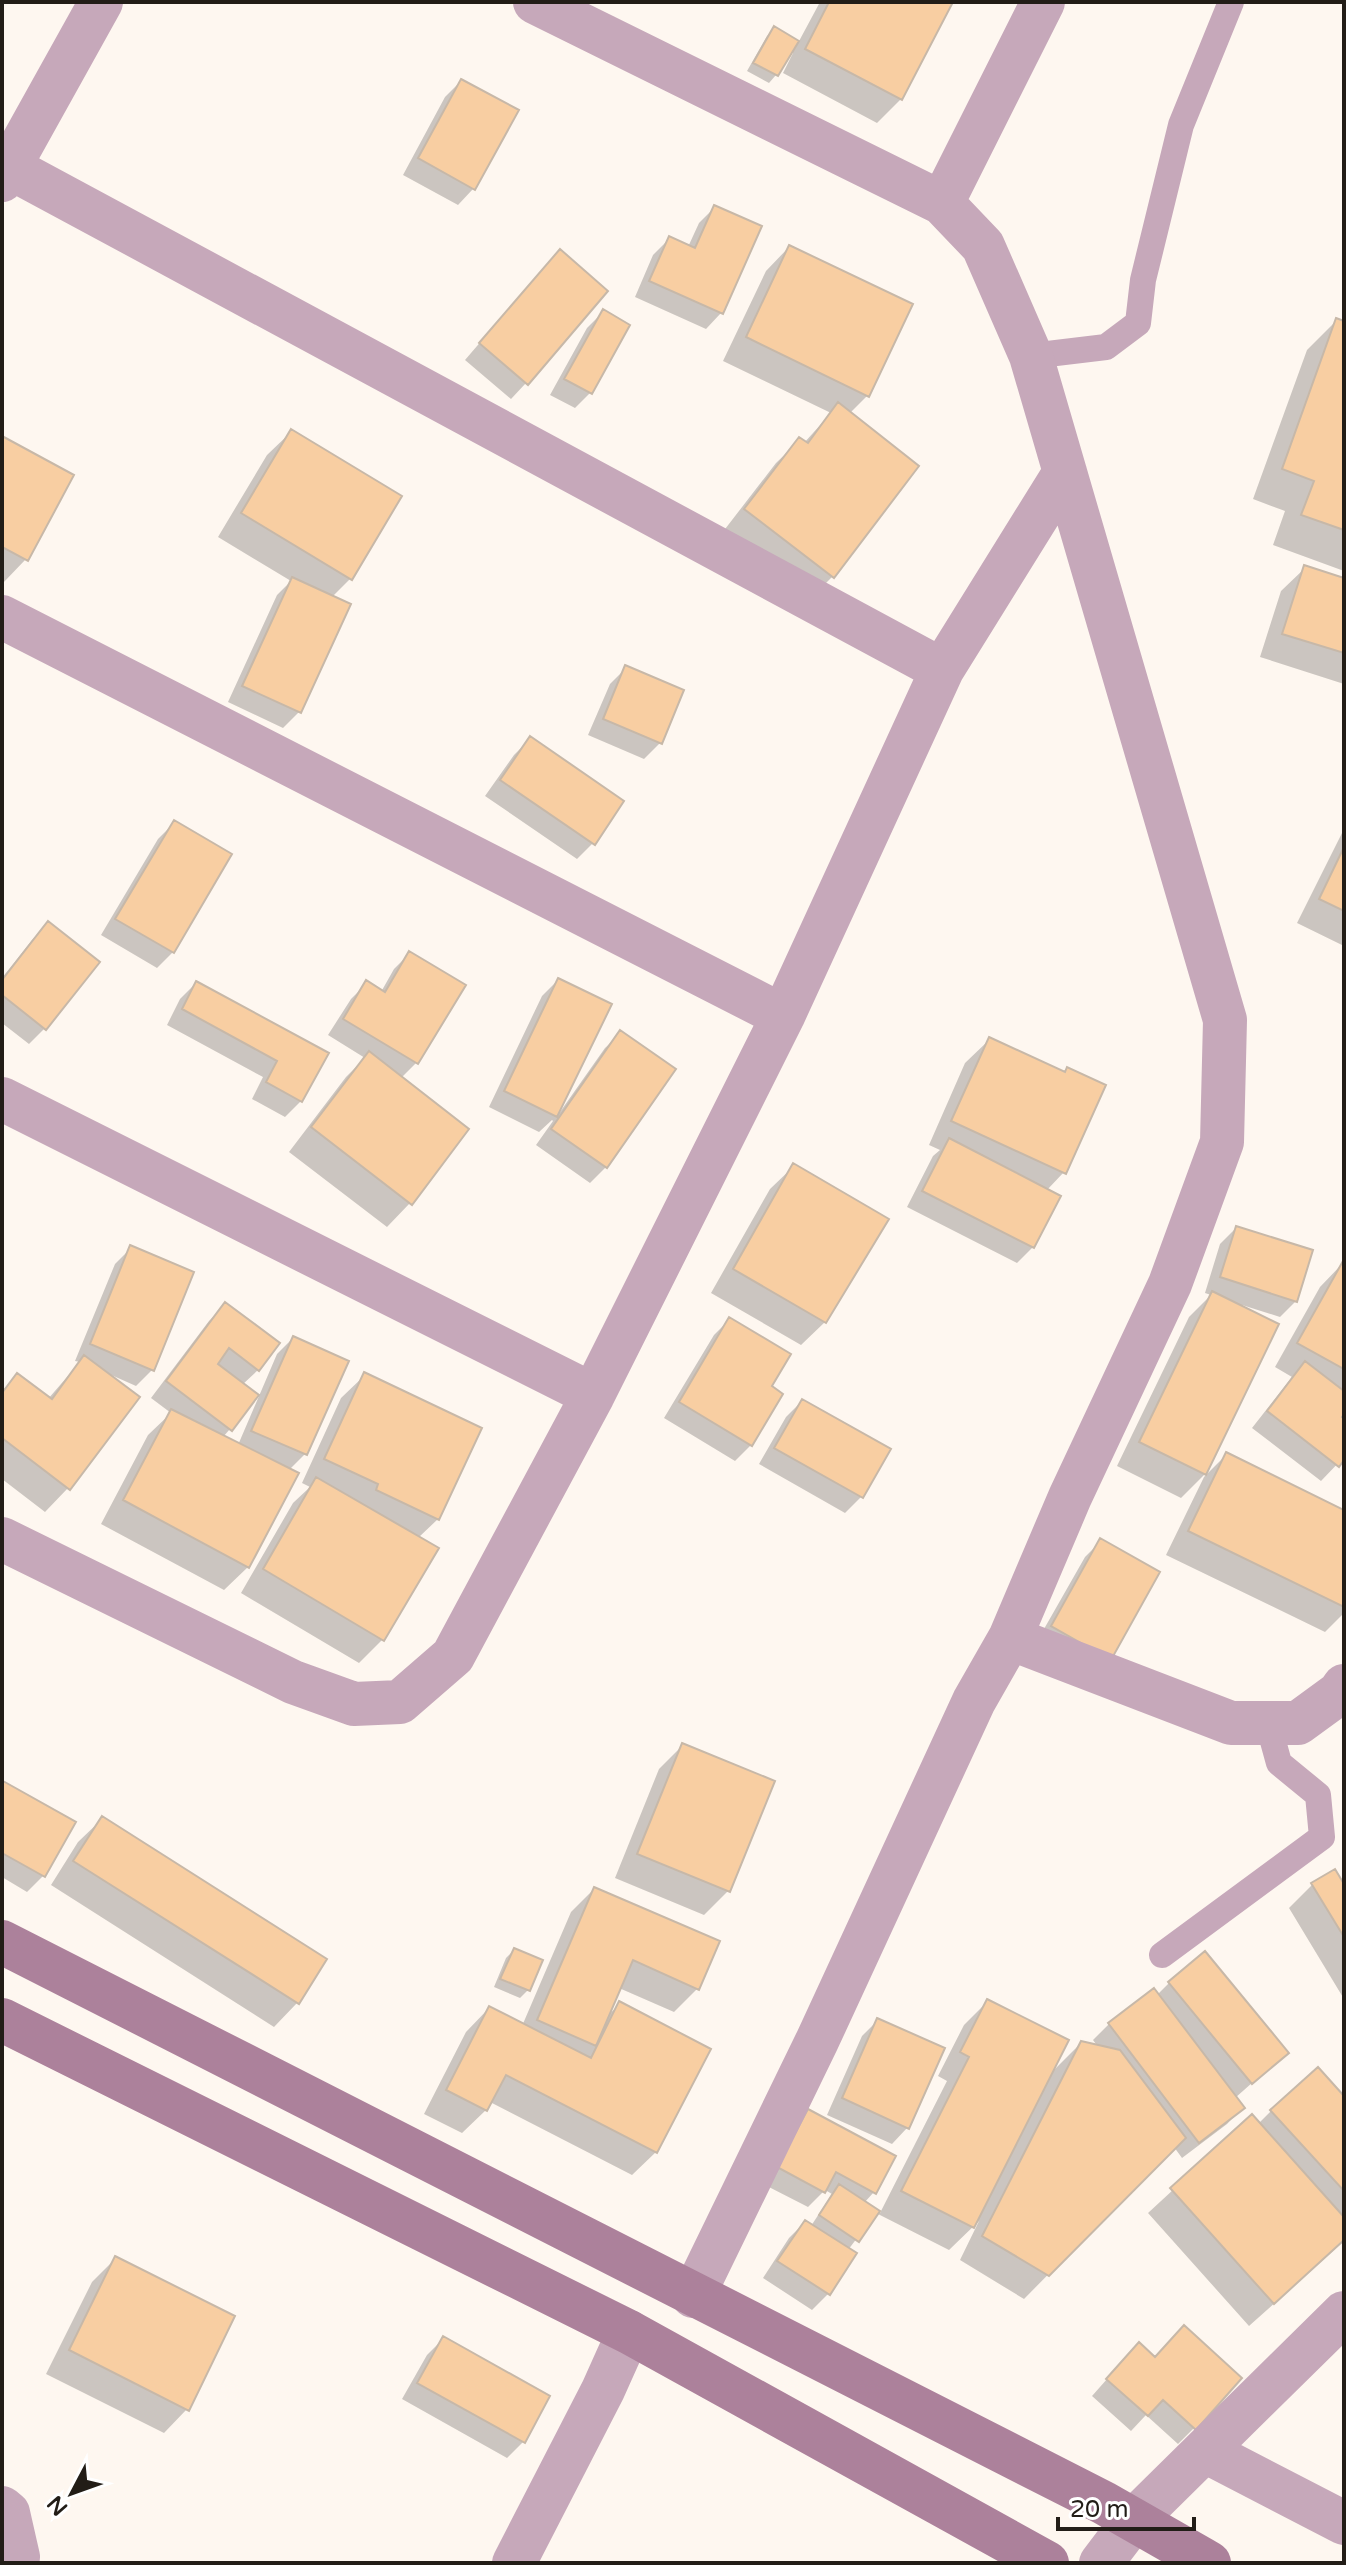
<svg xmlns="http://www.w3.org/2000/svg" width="1346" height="2565" font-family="'Varela Round',sans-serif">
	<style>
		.shadow { fill: #0003 }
		.building { fill: #f8cea2; stroke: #c7b8a8; stroke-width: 2 }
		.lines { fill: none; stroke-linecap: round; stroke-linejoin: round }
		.lane { stroke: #c6a8ba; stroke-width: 26 }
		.street { stroke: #c6a8ba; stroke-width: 44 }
		.secondary { stroke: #ac819b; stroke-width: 44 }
	</style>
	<rect width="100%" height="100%" fill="#fef7f0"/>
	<!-- shadow -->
	<path class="shadow" d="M820 2H951L901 99 877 123 783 73 793 53 790 51 776 75 769 83 747 71 767 36 774 29 798 43Z
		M461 81 473 189 458 205 403 175 445 97Z
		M715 207 721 313 706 329 635 297 653 255 669 239 688 247 699 223Z
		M789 247 867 396 849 414 833 576 809 600 722 533 776 463 800 440 804 443 831 413 723 361 766 271Z
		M544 268 526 383 511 399 465 360Z
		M603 312 591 392 575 408 550 395 587 328Z
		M1337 320 1344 323V571L1273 545 1285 511 1253 499 1307 350Z
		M291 432 350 579 332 597 299 712 283 728 228 702 277 595 291 581 218 537 267 455Z
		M2 439 26 559 3 583 2 582Z
		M1305 568 1344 580V684L1260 657 1281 591Z
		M626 668 660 743 644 759 588 735 610 684Z
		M530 739 593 843 577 859 485 796 514 755Z
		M174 823 173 952 157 968 101 935 158 839Z
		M1344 829V946L1297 923Z
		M48 924 45 1028 29 1044 2 1023V978L32 940Z
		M410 953 416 1063 401 1078 410 1203 387 1227 289 1152 346 1077 365 1058 328 1035 351 999 367 983 381 992 394 969Z
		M558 980 557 1111 560 1112 605 1048 621 1033 606 1167 590 1183 536 1145 553 1121 552 1120 539 1132 489 1107 542 996Z
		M196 983 327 1053 301 1101 285 1117 252 1099 263 1077 167 1025 180 999Z
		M989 1040 1063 1074 1067 1070 1064 1172 1047 1190 1033 1247 1017 1263 907 1207 933 1156 940 1150 929 1145 965 1063Z
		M794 1166 825 1322 801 1345 711 1293 770 1189Z
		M1236 1228 1296 1301 1280 1317 1242 1305 1241 1307 1277 1325 1204 1475 1181 1498 1117 1466 1189 1317 1211 1295 1205 1293 1220 1244Z
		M131 1248 152 1370 136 1386 109 1374 68 1488 45 1512 2 1479V1391L17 1376 48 1399 80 1362 75 1361 115 1264Z
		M1343 1263 1344 1411 1339 1418 1344 1421V1457L1321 1481 1252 1428 1292 1377 1275 1367 1320 1287Z
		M225 1305 258 1370 242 1385 230 1429 223 1437 238 1445 277 1354 293 1338 305 1454 289 1470 248 1567 224 1590 101 1524 148 1435 171 1413 151 1398 209 1321Z
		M730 1319 769 1387 751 1445 735 1461 664 1418 714 1335Z
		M365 1375 438 1519 418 1538 383 1639 359 1663 241 1593 293 1503 310 1487 302 1483 341 1398Z
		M802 1401 861 1497 845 1513 759 1464 786 1417Z
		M1227 1454 1344 1512V1613L1325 1632 1166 1555 1204 1477Z
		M1101 1541 1094 1674 1036 1643 1085 1557Z
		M683 1745 773 1782 728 1891 704 1915 615 1878 659 1769Z
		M3 1783 43 1876 27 1892 2 1877Z
		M102 1819 324 1960 297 2003 274 2027 51 1885 78 1842Z
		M1312 1885 1344 1888V1999L1289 1908Z
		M594 1889 698 1988 674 2012 619 1988 606 2017 620 2004 656 2152 632 2175 490 2102 486 2110 462 2133 424 2114 466 2032 489 2008 522 2026 571 1912Z
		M514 1950 540 1961 528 1990 520 1998 494 1987 506 1958Z
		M1169 1983 1286 2053 1235 2098 1242 2108 1227 2124 1182 2158 1174 2147 1024 2299 960 2260 979 2221 949 2250 876 2213 848 2250 854 2254 828 2294 812 2310 763 2278 789 2238 805 2222 811 2226 832 2194 825 2190 808 2207 763 2184 792 2128 874 2192 864 2203 880 2213 947 2081 938 2076 964 2025 988 2001 1051 2073 1081 2043 1098 2047 1093 2040 1109 2024 1157 1995Z
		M878 2020 907 2128 892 2144 827 2115 862 2036Z
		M1344 2099V2241L1249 2326 1148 2213 1252 2117 1258 2124 1271 2111Z
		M116 2258 187 2409 164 2433 46 2374 92 2282Z
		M443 2339 523 2442 507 2458 402 2399 427 2355Z
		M1123 2361 1194 2428 1178 2444 1146 2415 1131 2431 1092 2396Z"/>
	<!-- building -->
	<path class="building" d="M829 2H953L902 100 805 49Z
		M774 26 799 41 778 76 753 63Z
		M461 79 519 110 475 190 418 158Z
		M714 205 762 226 723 314 649 281 669 236 695 248Z
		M789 245 913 304 869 397 746 337Z
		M560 249 608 291 528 385 479 343Z
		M603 309 630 325 592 394 564 379Z
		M1336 318 1344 321V530L1301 515 1314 481 1282 469Z
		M838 402 919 466 834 578 744 509 799 437 808 443Z
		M291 429 402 496 352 580 241 513Z
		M2 436 74 475 28 561 2 547Z
		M1304 565 1344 578V653L1282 634Z
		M292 577 351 604 301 713 242 686Z
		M625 665 684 690 662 744 603 719Z
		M530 736 624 801 595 845 500 780Z
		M174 820 232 854 174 953 115 919Z
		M1344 847V911L1319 899Z
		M48 921 100 962 46 1030 2 995V980Z
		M409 951 466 985 418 1064 343 1019 366 980 385 992Z
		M558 978 612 1004 557 1117 504 1091Z
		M196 981 329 1053 302 1102 266 1082 277 1061 182 1009Z
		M620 1030 676 1069 607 1168 551 1129Z
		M989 1037 1065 1072 1067 1067 1106 1085 1066 1174 951 1121Z
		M369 1051 469 1129 412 1205 311 1127Z
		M949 1138 1061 1196 1034 1248 922 1191Z
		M793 1163 889 1219 826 1323 733 1269Z
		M1236 1226 1313 1250 1297 1302 1220 1277Z
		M130 1245 194 1272 154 1371 90 1344Z
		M1343 1261H1344V1369L1297 1343Z
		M1212 1291 1279 1324 1206 1475 1139 1442Z
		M225 1302 280 1343 259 1371 229 1348 218 1364 259 1395 232 1431 166 1381Z
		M729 1317 791 1354 772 1386 783 1394 752 1446 679 1402Z
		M293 1336 349 1361 307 1455 251 1431Z
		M84 1355 140 1397 70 1490 2 1438V1393L17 1373 52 1399Z
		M1305 1361 1344 1391V1414L1342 1417 1344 1419V1460L1339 1467 1267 1411Z
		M364 1372 482 1428 439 1520 376 1490 378 1484 324 1459Z
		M802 1399 891 1449 863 1498 774 1448Z
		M171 1409 299 1473 249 1568 123 1500Z
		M1226 1452 1344 1510V1607L1188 1531Z
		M316 1477 439 1548 384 1641 263 1569Z
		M1100 1538 1160 1572 1111 1660 1051 1626Z
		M682 1743 775 1781 730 1892 637 1854Z
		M3 1781 76 1822 45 1877 2 1853Z
		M102 1816 327 1959 299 2004 73 1861Z
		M1335 1869 1344 1884V1937L1311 1883Z
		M594 1887 720 1941 699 1990 633 1960 596 2046 537 2020Z
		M514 1948 543 1960 530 1991 500 1979Z
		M1205 1951 1289 2053 1252 2084 1168 1982Z
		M1154 1988 1245 2108 1199 2143 1108 2023Z
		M987 1999 1069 2040 974 2228 901 2191 969 2057 960 2052Z
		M619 2001 711 2049 657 2153 506 2075 487 2111 446 2090 489 2006 591 2058Z
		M877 2018 945 2048 909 2129 842 2098Z
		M1081 2041 1120 2050 1186 2138 1049 2276 982 2236Z
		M1318 2067 1344 2096V2191L1270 2110Z
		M808 2109 896 2156 876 2194 836 2172 825 2193 777 2167Z
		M1252 2114 1344 2217V2240L1274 2304 1170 2188Z
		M839 2184 880 2211 859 2242 819 2215Z
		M805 2220 857 2253 830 2295 777 2261Z
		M115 2256 235 2316 189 2411 69 2350Z
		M1184 2325 1242 2378 1196 2430 1163 2400 1148 2416 1106 2379 1139 2342 1155 2357Z
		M443 2336 550 2396 525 2443 417 2383Z"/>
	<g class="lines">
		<!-- lane -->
		<path class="lane" d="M1031 356 1106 347 1138 323 1143 280 1181 125 1231 2
			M1162 1955 1322 1837 1318 1795 1279 1763 1268 1723"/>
		<!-- street -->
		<path class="street" d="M535 2 942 203 983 246 1031 356 1225 1020 1222 1142 1170 1284 1070 1497 1010 1638
			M9 167 942 670
			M2 180 101 2
			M942 203 1043 2
			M2 617 783 1016
			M2 1099 593 1395
			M2 1539 293 1682 354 1704 400 1702 453 1656 593 1395 783 1016 942 670 1065 472
			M693 2296 817 2041 974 1701 1010 1638 1231 1723H1298L1339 1693 1344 1686
			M1205 2451 1344 2523
			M2 2508 8 2513 18 2557 15 2563
			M514 2563 603 2390 629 2332
			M1101 2563 1133 2521 1344 2313"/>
		<!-- secondary -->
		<path class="secondary" d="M2 1942 1104 2503 1209 2563
			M2 2020 629 2332 1047 2563"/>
	</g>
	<!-- border -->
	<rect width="1346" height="2565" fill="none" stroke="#221d17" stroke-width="8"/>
	<!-- north arrow -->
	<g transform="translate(72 2493) rotate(229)" stroke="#ffffff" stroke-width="6" paint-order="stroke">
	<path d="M0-6L14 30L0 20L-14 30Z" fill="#221d17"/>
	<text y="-12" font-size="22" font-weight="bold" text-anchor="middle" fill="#221d17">N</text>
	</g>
	<!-- scale -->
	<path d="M1058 2517v12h136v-12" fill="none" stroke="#221d17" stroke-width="4"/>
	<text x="1070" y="2517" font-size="24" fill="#221d17" stroke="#ffffff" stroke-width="6" paint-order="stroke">20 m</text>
</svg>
